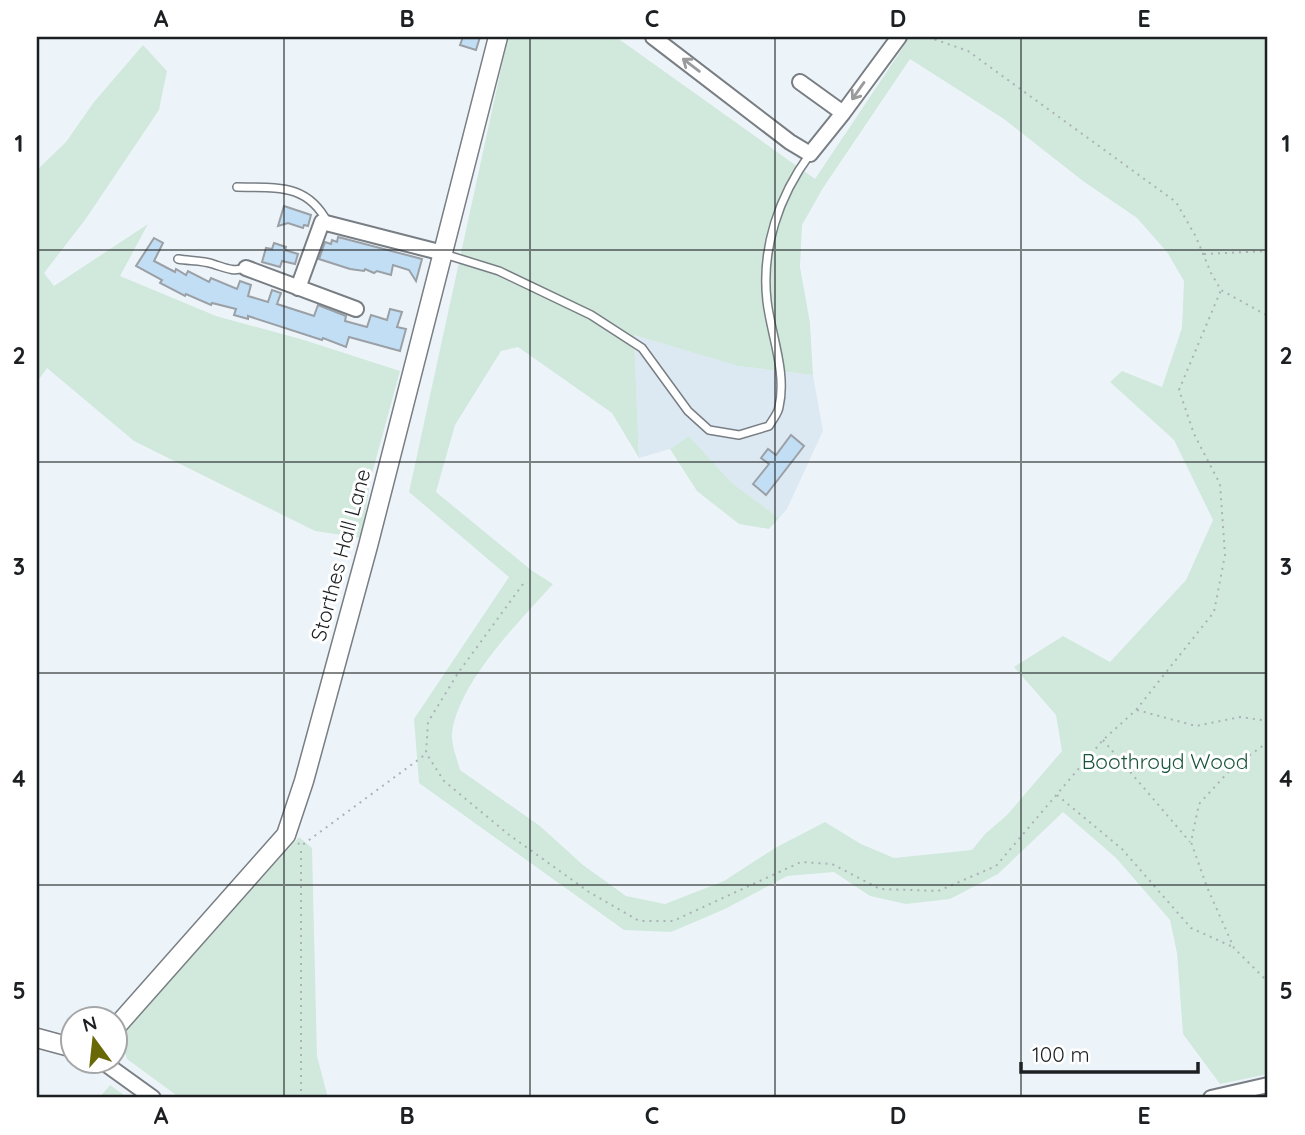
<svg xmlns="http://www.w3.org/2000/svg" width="1305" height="1135" font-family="Quicksand,sans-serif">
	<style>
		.built { fill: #dce9f3 }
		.green { fill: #d0e9dc; fill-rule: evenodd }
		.building { fill: #c2def4; stroke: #9aa0a5; stroke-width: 2 }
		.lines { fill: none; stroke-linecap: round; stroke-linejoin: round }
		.service-casing { stroke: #787e83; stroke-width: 10 }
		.minor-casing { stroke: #787e83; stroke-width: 18 }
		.tertiary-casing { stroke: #787e83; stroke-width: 21 }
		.path { stroke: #acb2b6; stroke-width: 2; stroke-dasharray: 2 5; stroke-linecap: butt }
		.service { stroke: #fff; stroke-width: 7 }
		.minor { stroke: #fff; stroke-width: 14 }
		.tertiary { stroke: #fff; stroke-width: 18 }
		.oneway { stroke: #999b9c }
		.grid { fill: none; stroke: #1d2022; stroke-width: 2; stroke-opacity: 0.55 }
		.labels { text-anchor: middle; stroke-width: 6; stroke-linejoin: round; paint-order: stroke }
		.street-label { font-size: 21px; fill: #1d2022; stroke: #fff }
		.park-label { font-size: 21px; fill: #19543d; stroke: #fff }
		.neatline { fill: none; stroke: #1d2022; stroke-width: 2.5 }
		.grid-label { font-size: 23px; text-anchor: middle; font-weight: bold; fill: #1d2022 }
	</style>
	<rect width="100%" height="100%" fill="#edf4f9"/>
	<!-- built -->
	<path class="built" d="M634 335 738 366 813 375 823 431 787 509 779 518 732 483 689 436 670 449 639 458Z"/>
	<!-- green -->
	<path class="green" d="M508 37H616L815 179 910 37H1268V1074L1220 1084 1183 1034 1177 953 1170 920 1116 858 1063 812 998 874 950 899 906 904 870 896 834 872 787 876 725 909 671 932 624 930 419 783 414 719 509 577 409 492ZM910 59 1004 119 1083 181 1137 218 1167 252 1184 281 1182 328 1162 387 1122 371 1110 382 1174 440 1213 520 1186 580 1110 662 1063 636 1014 667 1056 715 1062 751 1007 815 985 834 972 850 894 858 861 844 825 822 775 848 724 881 665 904 626 896 583 865 540 826 460 770C457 759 451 744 452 733 459 681 519 622 553 584L531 570 436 492 455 425 501 351 518 347 612 413 639 458 634 335 738 366 813 375 810 323 800 267 802 225 823 188Z
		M143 45 167 71 159 110 85 220 44 273 54 286 148 224 120 276 216 316 304 340 400 371 370 481 362 538 315 531 134 441 47 368 37 382V170L66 142 94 102Z
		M689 436 732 483 779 518 769 529 739 524 697 491 670 449Z
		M299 837 312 848 317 1056 328 1098H180L127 1059 120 1036Z
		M110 1085 128 1098H99Z"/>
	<!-- building -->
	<path class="building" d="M463 37H480L476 50 460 45Z
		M284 206 311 215 308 226 304 225 303 228 288 223 278 226Z
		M338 237 422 259 416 281 409 270 393 265 391 275 377 271 374 273 365 269 364 271 350 269 319 259 325 242 331 244 332 240 337 242Z
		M154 238 163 243 154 261 175 272 176 269 186 275 188 271 209 282 211 278 237 289 240 281 251 285 248 296 268 302 272 290 281 293 277 304 308 314 314 316 318 305 346 316 345 321 367 327 371 315 387 320 390 309 402 312 397 327 406 329 400 351 349 337 346 347 323 338 322 340 248 316V319L234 315 236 309 212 303 211 305 186 294 185 296 160 283 162 280 136 266Z
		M274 243 286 247 285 250 298 254 295 264 282 261 280 267 262 262 266 248 272 249Z
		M791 435 804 446 766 495 753 484 769 464 761 458 768 449 776 455Z"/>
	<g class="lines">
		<defs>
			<path id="service" d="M237 187C278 188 307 183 328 223
				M444 254 499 271 591 315 642 348 688 411 709 430 739 435 769 426C772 420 778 414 779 407 787 372 771 335 767 301 761 248 779 196 810 154
				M178 259C189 261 202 260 213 264 226 268 232 272 246 268"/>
			<path id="minor" d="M653 37 790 142 810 154 843 113 899 37
				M800 82 843 113
				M246 268 356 309
				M298 288 322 222 443 253
				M103 1062 153 1098
				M1211 1098 1268 1085"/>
			<path id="tertiary" d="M116 1027 286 835 304 781 368 546 498 37
				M37 1038 74 1048"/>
		</defs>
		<!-- service casing -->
		<use href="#service" class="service-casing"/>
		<!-- minor casing -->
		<use href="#minor" class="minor-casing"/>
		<!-- tertiary casing -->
		<use href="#tertiary" class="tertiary-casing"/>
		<!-- path -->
		<path class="path" d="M928 37 968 51 1176 202 1196 237 1211 273 1221 290 1268 316
			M1204 254 1268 251
			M523 584 458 673 428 722 426 753 444 781 508 834 589 892 639 921H673L801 862 832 864 880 889 938 891 996 866 1103 740 1136 710 1214 612 1225 555 1220 484 1194 434 1179 390 1221 290
			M1137 710 1196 726 1240 717 1268 721
			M1103 740 1190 842
			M1268 742 1232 768 1199 804 1191 842 1207 887 1234 948 1268 982
			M1057 795 1122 849 1191 928 1233 947
			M298 843 301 846 426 754
			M301 1098V846"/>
		<!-- service -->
		<use href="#service" class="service"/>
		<!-- minor -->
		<use href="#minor" class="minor"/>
		<!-- tertiary -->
		<use href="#tertiary" class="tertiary"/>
	</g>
	<!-- one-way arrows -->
	<defs><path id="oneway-shaft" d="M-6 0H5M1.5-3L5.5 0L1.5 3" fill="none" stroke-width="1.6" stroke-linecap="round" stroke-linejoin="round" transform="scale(1.75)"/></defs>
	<g class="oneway">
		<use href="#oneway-shaft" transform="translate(691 65) rotate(-143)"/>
		<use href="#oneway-shaft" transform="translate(858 91) rotate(125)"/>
	</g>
	<!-- grid -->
	<path class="grid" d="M284 37V1098M530 37V1098M775 37V1098M1021 37V1098M37 250H1268M37 462H1268M37 673H1268M37 885H1268"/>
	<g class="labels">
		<!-- street labels -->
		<g class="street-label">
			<text transform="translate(341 555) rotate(-75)" y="7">Storthes Hall Lane</text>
		</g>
		<!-- park labels -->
		<g class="park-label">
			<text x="1165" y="769">Boothroyd Wood</text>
		</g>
	</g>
	<!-- border -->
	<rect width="1305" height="1135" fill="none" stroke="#ffffff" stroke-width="77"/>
	<!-- north arrow -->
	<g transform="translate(94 1040) rotate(345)"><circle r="33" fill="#ffffff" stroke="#a5a6a7" stroke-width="2"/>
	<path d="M0-5L12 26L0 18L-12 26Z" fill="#686906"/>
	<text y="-10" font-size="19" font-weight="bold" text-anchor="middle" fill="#1d2022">N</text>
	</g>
	<!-- scale -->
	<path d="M1021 1062v10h177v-10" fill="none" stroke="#1d2022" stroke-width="3.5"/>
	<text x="1032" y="1062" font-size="21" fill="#1d2022" stroke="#ffffff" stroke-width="5" paint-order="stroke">100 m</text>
	<rect x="38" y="38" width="1228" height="1058" class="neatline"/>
	<g class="grid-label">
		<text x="161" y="27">A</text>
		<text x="407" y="27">B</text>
		<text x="652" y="27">C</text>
		<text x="898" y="27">D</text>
		<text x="1144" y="27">E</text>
		<text x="19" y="152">1</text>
		<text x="1286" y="152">1</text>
		<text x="19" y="364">2</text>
		<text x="1286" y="364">2</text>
		<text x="19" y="575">3</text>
		<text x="1286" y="575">3</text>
		<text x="19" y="787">4</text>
		<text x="1286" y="787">4</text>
		<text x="19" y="999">5</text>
		<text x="1286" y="999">5</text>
		<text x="161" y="1124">A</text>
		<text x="407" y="1124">B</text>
		<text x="652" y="1124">C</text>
		<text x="898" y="1124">D</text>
		<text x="1144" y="1124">E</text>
	</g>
</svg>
